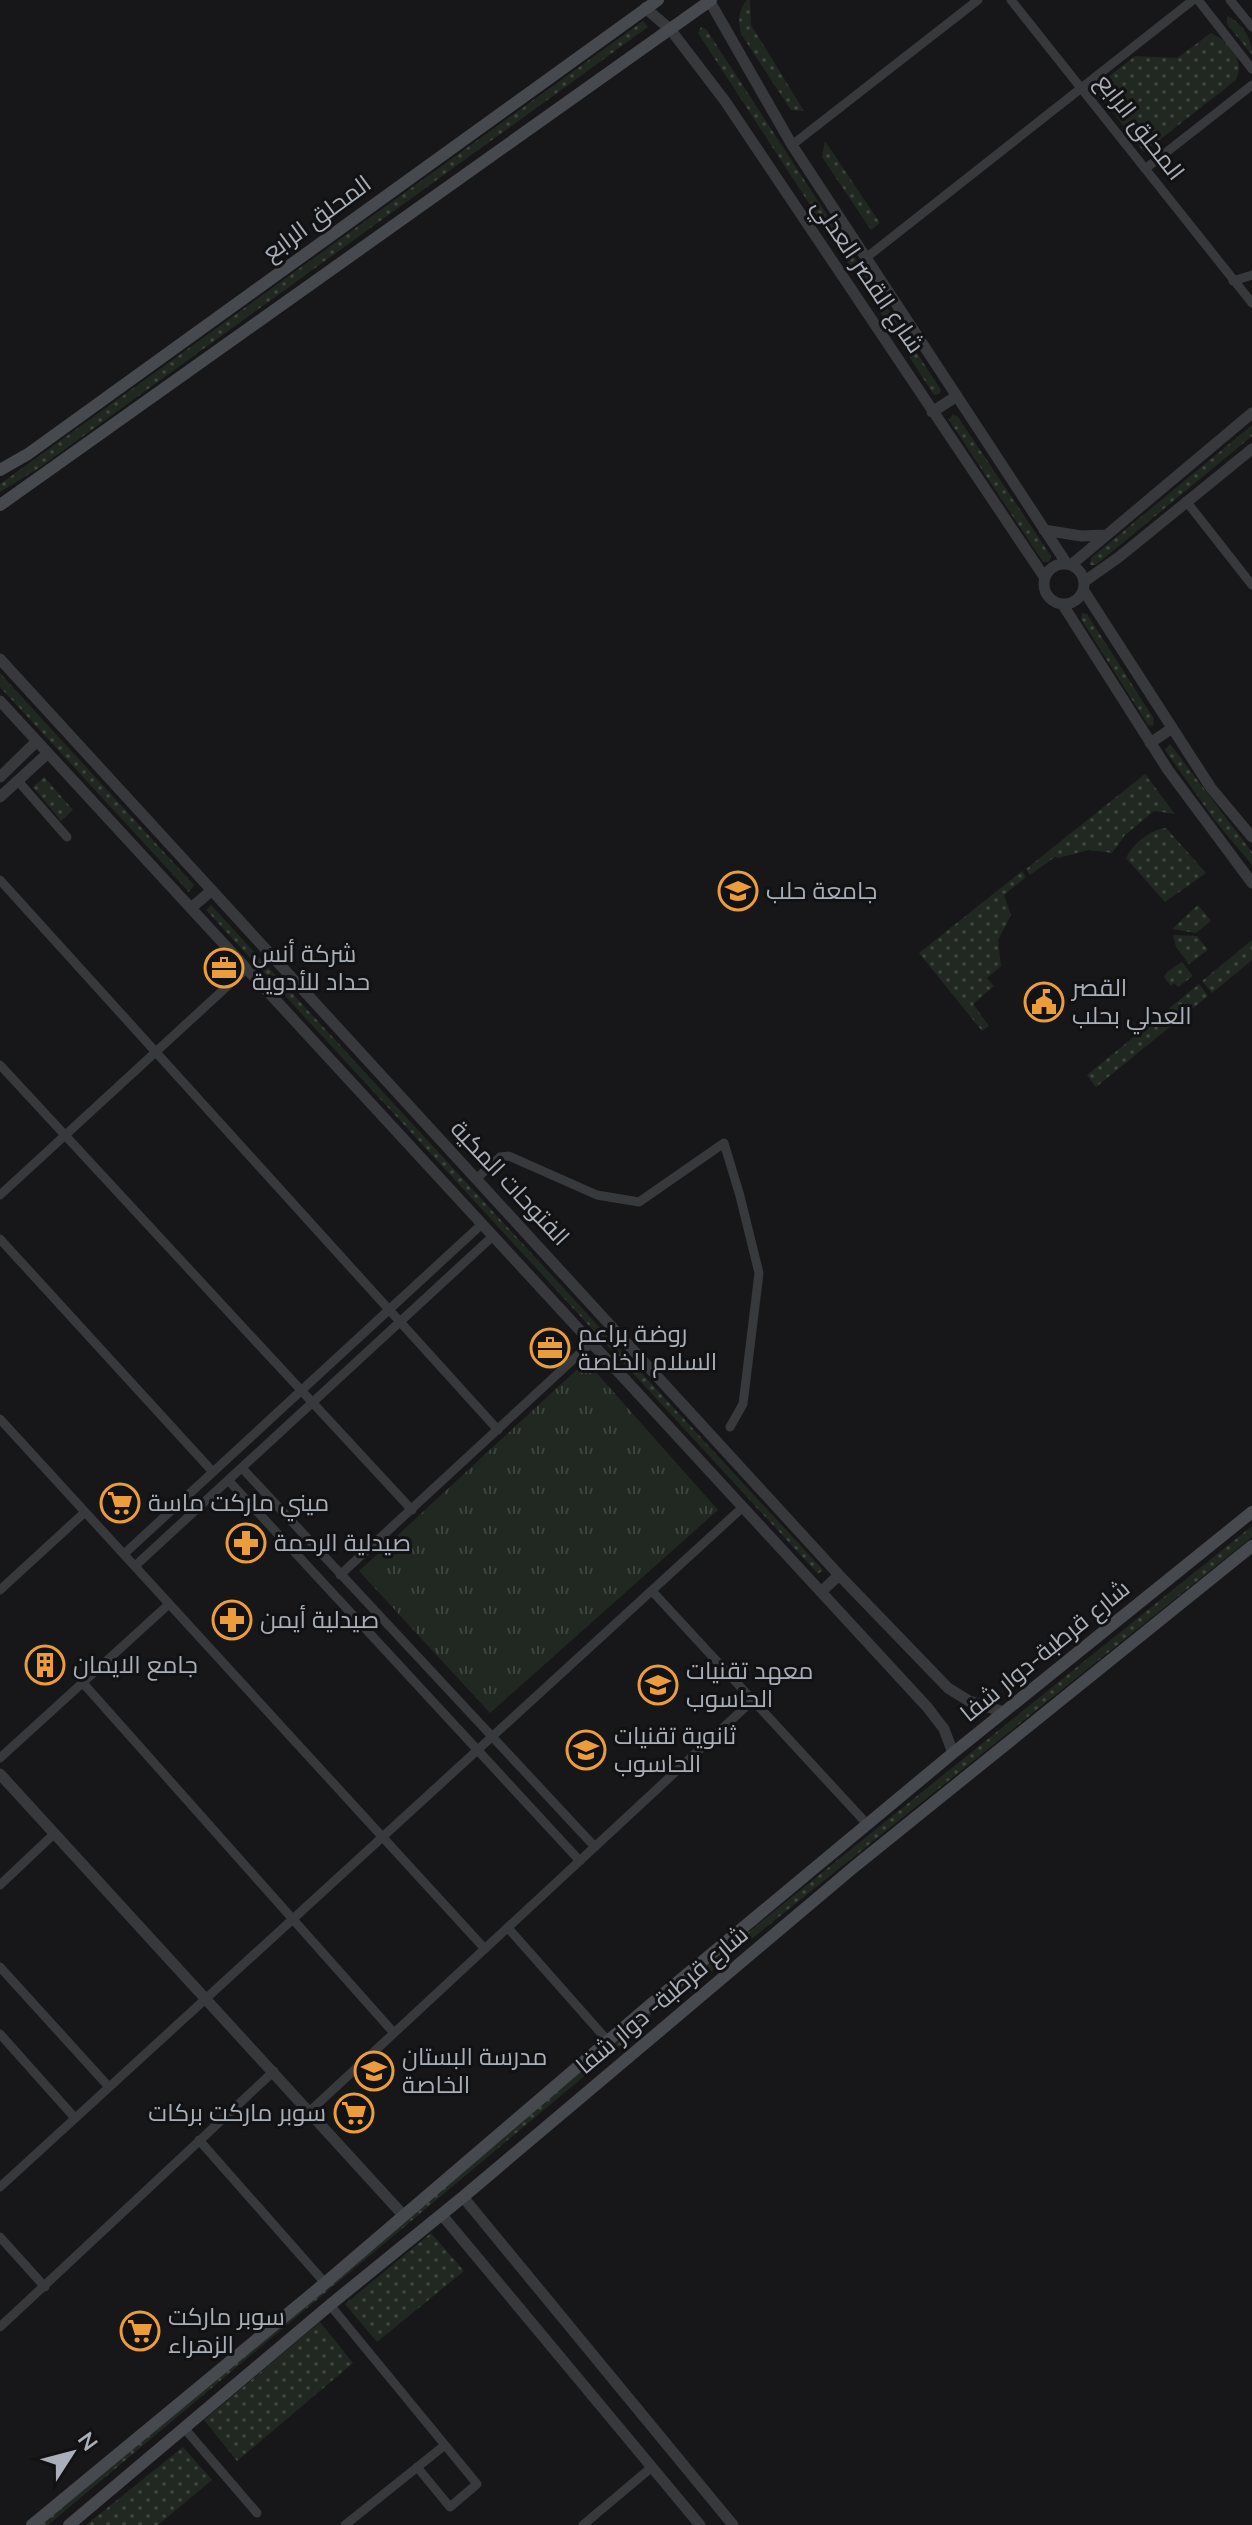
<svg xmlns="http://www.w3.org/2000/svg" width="1252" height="2525" font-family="'Nunito Sans',Cairo,sans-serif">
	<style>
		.grass { fill: url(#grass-dots) }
		.park { fill: url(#park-tufts) }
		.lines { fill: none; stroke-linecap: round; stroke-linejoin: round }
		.minor { stroke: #38393d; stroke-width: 9 }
		.tertiary { stroke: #38393d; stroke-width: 11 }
		.secondary { stroke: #46494d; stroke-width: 12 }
		.labels { text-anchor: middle; stroke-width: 6; stroke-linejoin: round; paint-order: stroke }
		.street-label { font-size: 24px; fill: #a9afb8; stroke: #121214 }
		.poi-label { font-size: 24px; fill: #a9afb8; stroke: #121214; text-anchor: start }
	</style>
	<defs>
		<pattern id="grass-dots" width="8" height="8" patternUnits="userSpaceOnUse" patternTransform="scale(2)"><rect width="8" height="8" fill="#212821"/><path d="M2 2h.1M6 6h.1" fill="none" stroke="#3e453f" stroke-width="1.8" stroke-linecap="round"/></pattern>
		<pattern id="park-tufts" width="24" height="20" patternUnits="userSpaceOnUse" patternTransform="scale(2)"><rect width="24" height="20" fill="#212821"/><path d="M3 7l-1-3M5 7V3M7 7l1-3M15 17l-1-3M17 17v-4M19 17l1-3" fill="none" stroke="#3e453f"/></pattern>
	</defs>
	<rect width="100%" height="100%" fill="#171719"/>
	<!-- grass -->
	<path class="grass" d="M747 0H750L751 25 804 111 791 110 741 34C738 20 738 11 747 0Z
		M1227 16C1242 22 1252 39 1252 55L1227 24Z
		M643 21 648 27 39 468 0 492V484Z
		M701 27 706 29 941 390 939 394 934 395 698 33Z
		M1211 33C1230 42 1245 58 1236 80L1144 152 1094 88 1135 56 1177 58Z
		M825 141 880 223 871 230 822 157Z
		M953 414 958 417 1051 556 1049 562H1043L949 420Z
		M1252 425V436L1096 565H1090L1091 558Z
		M1082 613 1087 614 1154 719 1153 726 1148 725 1081 619Z
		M0 673 194 885 189 892 0 687Z
		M1170 744 1252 852V865L1216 822 1165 750Z
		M1145 774 1175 814 1154 811 1125 835 1112 853 1089 850 1058 858 1055 857 1030 875 1026 869Z
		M44 777 73 810 61 821 33 787Z
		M1166 828 1206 873 1165 902 1126 858C1134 843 1149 830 1166 828Z
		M1022 871 1026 877 1004 895 1011 915 998 940 1001 966 987 978 994 986 973 1004 989 1026 982 1031 919 953Z
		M211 905 823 1570 818 1574 206 910Z
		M1198 905 1211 921 1196 933 1172 929Z
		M1173 935 1197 936 1208 950 1189 964 1176 947Z
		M1252 940V960L1212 993 1202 981Z
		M1182 962 1193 976 1178 987 1174 983 1171 986 1164 977 1167 972Z
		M1199 984 1208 996 1096 1087 1087 1075Z
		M1252 1526V1537L673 2002H670L669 1996Z
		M644 2013H651L650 2021 48 2525H33Z
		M431 2233 464 2271 377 2342 345 2304Z
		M320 2322 353 2363 237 2461 204 2420Z
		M183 2447 212 2480 158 2525H86Z"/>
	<!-- park -->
	<path class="park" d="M586 1361 718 1510 490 1713 359 1571Z"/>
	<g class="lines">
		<!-- minor -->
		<path class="minor" d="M1011 0 1252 303
			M1198 0 1252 69
			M1230 0 1252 27
			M792 145 978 0
			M1145 169 1252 85
			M867 257 1193 0
			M1233 281 1252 275
			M1186 501 1252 585
			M18 781 67 837
			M0 880 498 1430
			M0 1065 412 1510
			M476 1179 500 1157 509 1156 597 1195 639 1202 724 1143 740 1196 759 1273 743 1404 730 1427
			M0 1195 246 969
			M0 1239 213 1472
			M0 1419 485 1949
			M242 1468 595 1847
			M228 1480 580 1861
			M124 1554 482 1224
			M135 1566 493 1236
			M340 1575 591 1343
			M0 1590 85 1512
			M652 1591 868 1825
			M83 1683 394 2033
			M0 1758 169 1604
			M0 1885 55 1833
			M508 1928 608 2041
			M0 1967 109 2087
			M0 2034 75 2118
			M310 2111 753 1700
			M199 2140 325 2283
			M0 2187 743 1507
			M0 2237 45 2287
			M330 2305 477 2484 450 2507 417 2467
			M0 2327 274 2071
			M185 2429 257 2513
			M345 2525 445 2445
			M583 2525 652 2467"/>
		<!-- tertiary -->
		<path class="tertiary" d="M709 0 792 145 1067 564
			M645 8 670 29 725 101 1045 578
			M932 412 957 396
			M1044 530 1081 536 1105 535
			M1044 584a20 20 0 1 1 40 0a20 20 0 1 1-40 0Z
			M1071 565 1252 413
			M1085 581 1119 557 1252 449
			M1084 591 1211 788 1252 837
			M1063 605 1168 770 1252 883
			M0 659 839 1575 948 1688 969 1701 1004 1712
			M0 701 928 1708 944 1729 953 1753
			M1150 743 1171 729
			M0 777 37 741
			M0 797 48 753
			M191 908 211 891
			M821 1592 839 1575
			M0 1774 404 2216
			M463 2197 733 2525
			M442 2215 700 2525"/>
		<!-- secondary -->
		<path class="secondary" d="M0 470 28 454 658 0
			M0 505 711 0
			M32 2525 325 2283 651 2004 953 1753 1252 1512
			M69 2525 330 2305 463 2197 854 1867 1252 1546"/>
	</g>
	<!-- icons -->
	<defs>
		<symbol id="university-ring" viewBox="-11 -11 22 22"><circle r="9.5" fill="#121214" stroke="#eb9d3c" stroke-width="1.5"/><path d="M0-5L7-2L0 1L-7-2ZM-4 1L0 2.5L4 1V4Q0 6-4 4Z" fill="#eb9d3c"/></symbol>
		<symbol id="office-ring" viewBox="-11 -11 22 22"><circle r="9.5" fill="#121214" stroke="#eb9d3c" stroke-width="1.5"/><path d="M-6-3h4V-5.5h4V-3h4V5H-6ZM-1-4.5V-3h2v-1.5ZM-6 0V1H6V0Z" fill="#eb9d3c"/></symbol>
		<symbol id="civic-ring" viewBox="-11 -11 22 22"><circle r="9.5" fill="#121214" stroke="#eb9d3c" stroke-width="1.5"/><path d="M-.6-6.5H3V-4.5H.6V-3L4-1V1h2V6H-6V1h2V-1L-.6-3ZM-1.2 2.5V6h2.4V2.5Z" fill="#eb9d3c"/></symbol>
		<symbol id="supermarket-ring" viewBox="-11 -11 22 22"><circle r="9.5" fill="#121214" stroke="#eb9d3c" stroke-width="1.5"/><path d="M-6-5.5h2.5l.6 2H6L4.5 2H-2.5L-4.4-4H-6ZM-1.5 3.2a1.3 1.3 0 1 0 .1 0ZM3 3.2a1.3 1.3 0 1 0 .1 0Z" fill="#eb9d3c"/></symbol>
		<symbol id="pharmacy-ring" viewBox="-11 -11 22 22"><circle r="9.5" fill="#121214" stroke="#eb9d3c" stroke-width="1.5"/><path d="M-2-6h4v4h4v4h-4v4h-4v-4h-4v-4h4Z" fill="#eb9d3c"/></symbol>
		<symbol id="building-ring" viewBox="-11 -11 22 22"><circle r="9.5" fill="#121214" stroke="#eb9d3c" stroke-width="1.5"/><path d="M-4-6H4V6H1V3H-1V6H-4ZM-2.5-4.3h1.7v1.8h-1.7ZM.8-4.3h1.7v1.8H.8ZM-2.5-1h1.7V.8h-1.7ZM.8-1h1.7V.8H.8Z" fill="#eb9d3c"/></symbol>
		<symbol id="school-ring" viewBox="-11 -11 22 22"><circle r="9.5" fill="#121214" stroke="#eb9d3c" stroke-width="1.5"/><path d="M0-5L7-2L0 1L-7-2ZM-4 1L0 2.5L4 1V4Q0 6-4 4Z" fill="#eb9d3c"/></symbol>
	</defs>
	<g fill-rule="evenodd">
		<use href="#university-ring" x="716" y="869" width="44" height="44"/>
		<use href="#office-ring" x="202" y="946" width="44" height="44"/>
		<use href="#civic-ring" x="1022" y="980" width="44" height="44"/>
		<use href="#office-ring" x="528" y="1326" width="44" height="44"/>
		<use href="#supermarket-ring" x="98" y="1481" width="44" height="44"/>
		<use href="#pharmacy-ring" x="224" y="1521" width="44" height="44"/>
		<use href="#pharmacy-ring" x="210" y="1598" width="44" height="44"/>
		<use href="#building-ring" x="23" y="1643" width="44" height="44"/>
		<use href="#school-ring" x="636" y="1663" width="44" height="44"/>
		<use href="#school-ring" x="564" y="1728" width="44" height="44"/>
		<use href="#school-ring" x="352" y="2049" width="44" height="44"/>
		<use href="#supermarket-ring" x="332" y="2091" width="44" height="44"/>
		<use href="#supermarket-ring" x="118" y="2309" width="44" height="44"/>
	</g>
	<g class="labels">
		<!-- street labels -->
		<g class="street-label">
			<text transform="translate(1140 127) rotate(52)" y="8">المحلق الرابع</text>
			<text transform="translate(317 218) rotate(-36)" y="8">المحلق الرابع</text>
			<text transform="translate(868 276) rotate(56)" y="8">شارع القصر العدلي</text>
			<text transform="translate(510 1183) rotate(47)" y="8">الفتوحات المكية</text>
			<text transform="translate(1045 1651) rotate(-39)" y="8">شارع قرطبة-دوار شفا</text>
			<text transform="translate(662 2000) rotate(-40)" y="8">شارع قرطبة- دوار شفا</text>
		</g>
		<!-- poi labels -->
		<g class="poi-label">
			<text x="766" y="899">جامعة حلب</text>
			<text x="252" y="962">شركة أنس<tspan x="252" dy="28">حداد للأدوية</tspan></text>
			<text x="1072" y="996">القصر<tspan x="1072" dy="28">العدلي بحلب</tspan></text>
			<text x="578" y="1342">روضة براعم<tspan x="578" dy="28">السلام الخاصة</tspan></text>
			<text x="148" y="1511">ميني ماركت ماسة</text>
			<text x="274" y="1551">صيدلية الرحمة</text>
			<text x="260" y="1628">صيدلية أيمن</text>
			<text x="73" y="1673">جامع الايمان</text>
			<text x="686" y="1679">معهد تقنيات<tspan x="686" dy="28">الحاسوب</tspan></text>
			<text x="614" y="1744">ثانوية تقنيات<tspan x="614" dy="28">الحاسوب</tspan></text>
			<text x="402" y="2065">مدرسة البستان<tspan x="402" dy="28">الخاصة</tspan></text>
			<text x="326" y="2121" text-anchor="end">سوبر ماركت بركات</text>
			<text x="168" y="2325">سوبر ماركت<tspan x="168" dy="28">الزهراء</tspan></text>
		</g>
	</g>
	<!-- north arrow -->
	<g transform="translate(72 2453) rotate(54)" stroke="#121214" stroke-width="6" paint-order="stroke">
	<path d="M0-6L14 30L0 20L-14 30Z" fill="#a9afb8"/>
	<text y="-12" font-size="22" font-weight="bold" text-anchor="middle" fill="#a9afb8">N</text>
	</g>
</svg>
